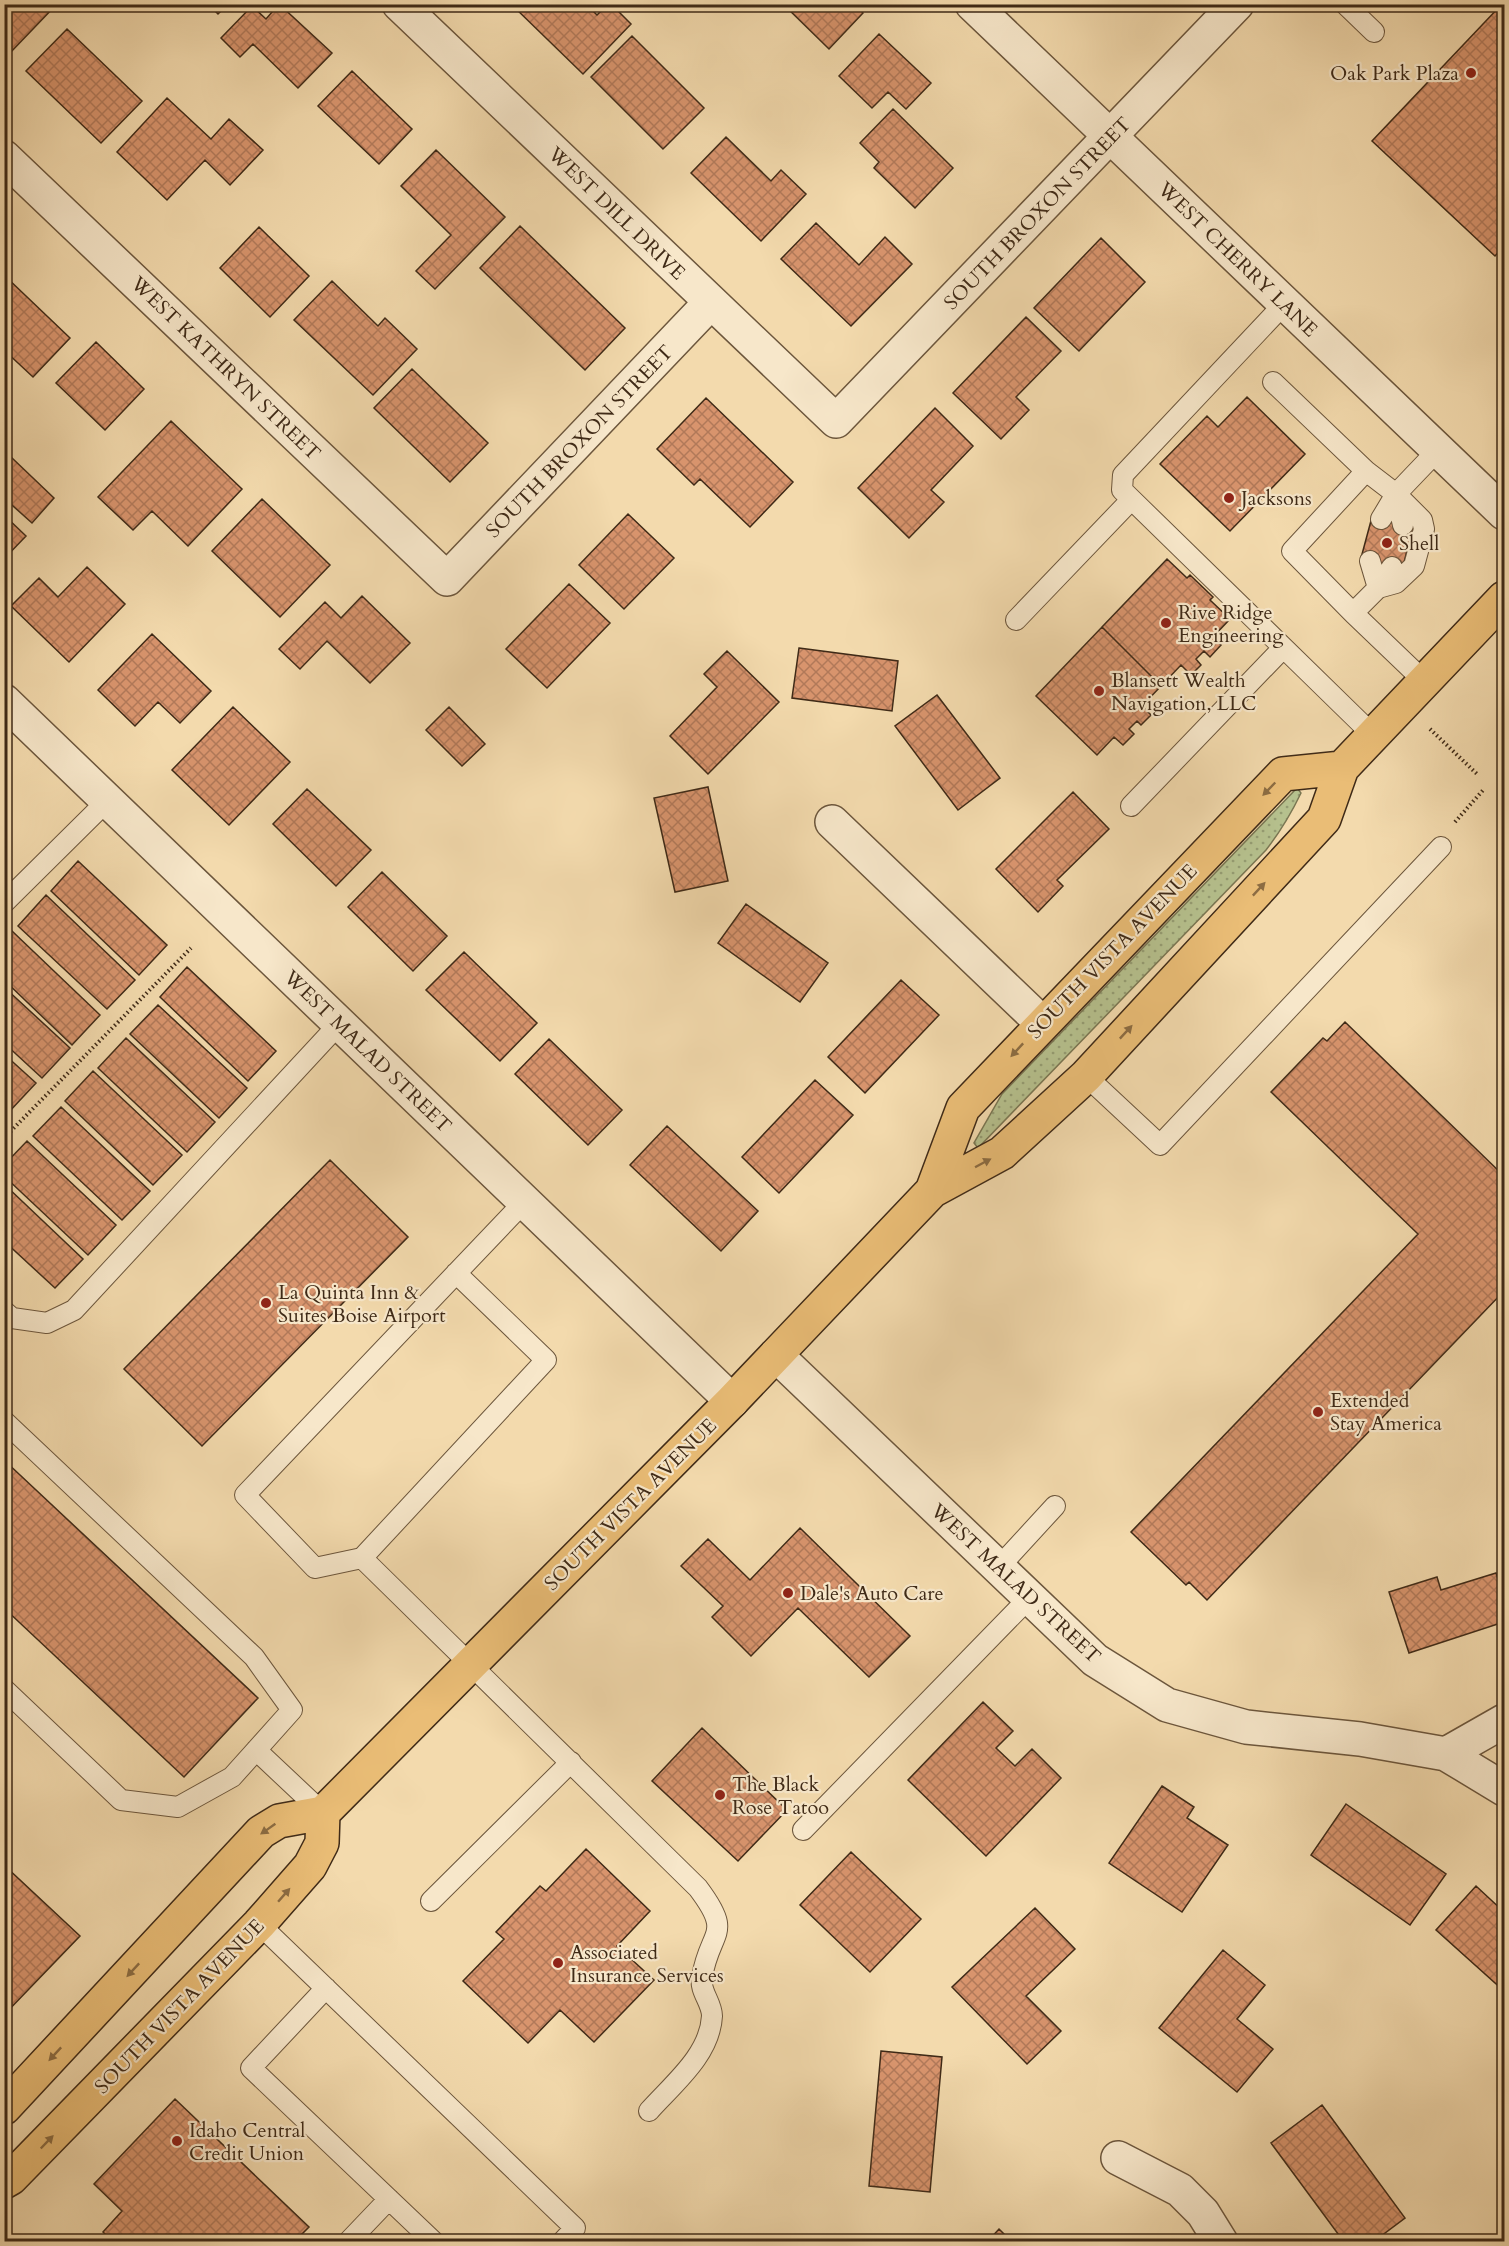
<svg xmlns="http://www.w3.org/2000/svg" width="1509" height="2246" font-family="Cardo,serif">
	<style>
		.grass { fill: url(#grass-dots); stroke: #7a7652; stroke-width: 1.5 }
		.building { fill: url(#building-cross-hatch); stroke: #3f2a17; stroke-width: 1.5 }
		.lines { fill: none; stroke-linecap: round; stroke-linejoin: round }
		.service-casing { stroke: #6c563c; stroke-width: 22 }
		.minor-casing { stroke: #6c563c; stroke-width: 36 }
		.tertiary-casing { stroke: #6c563c; stroke-width: 36 }
		.primary-casing { stroke: #3f2a17; stroke-width: 36 }
		.path { stroke: #3f2a17; stroke-width: 4; stroke-dasharray: 1.5 3; stroke-linecap: butt }
		.service { stroke: #f7e7ca; stroke-width: 20 }
		.minor { stroke: #f7e7ca; stroke-width: 33 }
		.tertiary { stroke: #f7e7ca; stroke-width: 33 }
		.primary { stroke: #eabd76; stroke-width: 33 }
		.oneway { fill: #8c6c42 }
		.poi-dot { fill: #8f2418; stroke: #f7e7ca; stroke-width: 2 }
		.labels { text-anchor: middle; stroke-width: 4.5; stroke-linejoin: round; paint-order: stroke }
		.poi-label { font-size: 20px; fill: #3f2a17; stroke: #f7e7ca; text-anchor: start }
		.street-label { font-size: 20px; fill: #3f2a17; stroke: #f7e7ca }
	</style>
	<defs>
		<pattern id="grass-dots" width="8" height="8" patternUnits="userSpaceOnUse" patternTransform="scale(1.5)"><rect width="8" height="8" fill="#b6c18e"/><path d="M2 2h.1M6 6h.1" fill="none" stroke="#959d73" stroke-width="1.8" stroke-linecap="round"/></pattern>
		<pattern id="building-cross-hatch" width="8" height="8" patternUnits="userSpaceOnUse" patternTransform="scale(1.5)"><rect width="8" height="8" fill="#d8946d"/><path d="M0 0l8 8M0 8l8-8" fill="none" stroke="#b17959"/></pattern>
	</defs>
	<rect width="100%" height="100%" fill="#f3daad"/>
	<filter id="stains"><feTurbulence type="fractalNoise" baseFrequency=".00333" numOctaves="4"/><feColorMatrix values="0 0 0 0 .2 0 0 0 0 .09 0 0 0 0 .02 0 0 0 .5 -.17"/></filter>
	<radialGradient id="worn" r=".72"><stop offset=".6" stop-color="#630" stop-opacity="0"/><stop offset="1" stop-color="#630" stop-opacity=".3"/></radialGradient>
	<!-- grass -->
	<path class="grass" d="M1297 788 1301 793C1291 814 1280 832 1266 850L978 1148 974 1143 1002 1094Z"/>
	<!-- building -->
	<path class="building" d="M4 4H55L56 5 9 54 4 50Z
		M208 4H228L218 14Z
		M279 4 332 53 298 88 253 44 240 57 221 38 252 6 266 19Z
		M586 4 597 15 608 4H611L631 24 583 74 512 5Z
		M783 4H855L863 13 829 49Z
		M1502 4H1504V246L1495 256 1372 141Z
		M67 29 142 101 101 143 26 71Z
		M879 34 931 83 906 109 888 92 872 108 839 76Z
		M632 36 704 108 663 149 591 77Z
		M352 71 412 129 379 164 318 106Z
		M167 98 211 139 229 119 263 150 230 185 205 160 167 200 117 152Z
		M893 109 953 168 915 208 874 168 879 162 860 143Z
		M726 137 771 181 781 170 806 194 761 241 691 173Z
		M436 150 505 217 435 289 416 271 451 235 401 186Z
		M816 223 859 265 885 237 912 264 851 326 781 259Z
		M520 226 625 328 585 370 480 268Z
		M259 227 309 276 270 317 220 268Z
		M1101 238 1145 282 1079 351 1034 308Z
		M4 275 70 338 33 377 4 350Z
		M332 281 378 326 385 318 417 349 373 395 294 320Z
		M1026 317 1061 351 1016 397 1029 410 1001 439 953 393Z
		M96 342 144 389 105 430 56 383Z
		M412 369 488 443 450 482 374 408Z
		M1247 397 1305 454 1230 531 1160 464 1207 416 1218 427Z
		M706 398 793 482 750 527 700 479 694 485 657 449Z
		M935 408 973 446 931 490 944 502 909 538 858 488Z
		M171 421 242 489 188 546 152 511 133 530 98 497Z
		M11 457 54 498 32 523 4 498V464Z
		M262 499 330 565 280 617 212 551Z
		M628 514 674 558 624 609 579 565Z
		M4 515 26 536 4 559Z
		M1372 517 1413 528 1402 570 1361 558Z
		M1167 559 1187 578 1190 575 1213 597 1210 600 1230 619 1213 637 1221 645 1210 657 1204 651 1196 659 1201 665 1191 675 1181 665 1161 686 1102 627Z
		M87 567 125 604 69 662 11 606 39 578 58 597Z
		M569 584 610 623 547 688 506 649Z
		M362 596 410 643 370 683 327 641 300 669 279 649 325 602 341 618Z
		M1102 627 1161 686 1142 706 1151 715 1141 725 1137 721 1129 729 1134 734 1123 745 1114 737 1097 755 1036 696Z
		M152 634 211 691 180 723 158 702 135 726 98 690Z
		M799 648 898 661 892 711 792 698Z
		M727 651 779 702 708 774 670 736 717 687 704 674Z
		M937 695 1000 778 958 810 895 726Z
		M233 707 290 762 229 825 172 770Z
		M449 707 485 744 462 766 426 730Z
		M708 787 728 881 675 892 654 798Z
		M307 789 371 850 336 886 273 824Z
		M1073 792 1109 829 1057 880 1063 886 1038 912 996 869Z
		M78 861 167 945 139 975 51 891Z
		M382 872 447 936 413 971 348 907Z
		M46 895 135 980 107 1009 18 926Z
		M746 904 828 963 800 1002 718 943Z
		M12 931 100 1015 72 1045 4 980V938Z
		M464 952 537 1023 500 1061 426 990Z
		M187 967 276 1051 248 1081 160 997Z
		M901 980 939 1015 865 1093 828 1057Z
		M4 987 70 1048 42 1078 4 1043Z
		M158 1005 247 1088 219 1118 130 1034Z
		M1345 1022 1504 1176V1291L1207 1600 1189 1582 1186 1585 1131 1532 1418 1234 1271 1092 1323 1038 1327 1041Z
		M126 1038 215 1122 187 1152 98 1068Z
		M549 1039 622 1110 588 1145 515 1074Z
		M4 1054 36 1083 8 1113 4 1110Z
		M93 1071 182 1155 153 1185 65 1101Z
		M815 1080 853 1115 779 1193 742 1157Z
		M61 1107 150 1191 122 1220 33 1136Z
		M667 1126 758 1211 721 1251 630 1165Z
		M27 1141 116 1225 88 1255 4 1176V1165Z
		M330 1160 408 1237 202 1446 124 1369Z
		M4 1184 83 1259 55 1288 4 1241Z
		M4 1460 258 1698 184 1777 4 1608Z
		M800 1528 910 1636 869 1677 798 1608 751 1656 712 1617 723 1606 681 1566 708 1539 750 1580Z
		M1496 1573 1504 1598V1622L1409 1653 1389 1592 1437 1577 1441 1590Z
		M983 1702 1013 1731 996 1748 1015 1766 1032 1749 1061 1778 986 1856 908 1780Z
		M702 1728 787 1810 738 1861 652 1781Z
		M1162 1786 1194 1807 1187 1818 1228 1845 1182 1912 1109 1863Z
		M1346 1804 1446 1874 1410 1925 1311 1855Z
		M586 1849 650 1911 617 1946 654 1980 594 2042 560 2010 528 2043 463 1981 504 1939 496 1932 540 1886 546 1891Z
		M851 1852 921 1919 870 1972 800 1905Z
		M4 1865 80 1936 4 2015Z
		M1476 1886 1504 1912V1991L1436 1930Z
		M1035 1908 1075 1949 1026 1996 1061 2031 1027 2064 952 1987Z
		M1223 1950 1265 1985 1237 2019 1273 2049 1237 2092 1159 2028Z
		M881 2051 942 2057 930 2192 869 2186Z
		M175 2099 309 2227 302 2234 310 2242H113L103 2232 122 2211 94 2184Z
		M1322 2105 1405 2218 1373 2242H1344L1271 2143Z
		M999 2229 1012 2242H987Z"/>
	<g class="lines">
		<defs>
			<path id="service" d="M1345 4 1374 32
				M1285 303 1123 475 1122 490 1373 735
				M1273 382 1366 471
				M1381 519 1396 494
				M1403 525 1396 494 1438 450
				M1370 561 1378 588 1392 567
				M1353 613 1292 551 1366 471 1396 494 1422 520 1424 529 1414 566 1396 583 1378 588 1353 613 1425 682
				M1016 620 1131 500
				M1131 806 1283 648
				M4 903 107 801
				M1086 1076 1160 1145 1441 847
				M456 1273 546 1360 362 1558 698 1888C734 1936 710 1929 702 1977 699 1991 712 2002 712 2016 710 2055 673 2084 649 2111
				M4 1311 12 1318 47 1323 74 1310 339 1024
				M4 1421 254 1657 292 1710 232 1777 178 1807 121 1800 4 1689
				M362 1558 315 1568 245 1495 524 1202
				M998 1568 1055 1506
				M256 1750 323 1813
				M803 1830 1029 1598
				M431 1901 571 1762
				M259 1924 575 2228 562 2242
				M326 1988 251 2068 434 2242
				M348 2242 389 2199"/>
			<path id="minor" d="M399 4 836 421 1237 4
				M4 157 447 579 711 302
				M4 701 732 1401
				M832 822 1042 1023
				M776 1355 1095 1660 1167 1705 1246 1727 1360 1739 1446 1754 1504 1789
				M1446 1754 1504 1721
				M1118 2158 1180 2190 1203 2213 1221 2242"/>
			<path id="tertiary" d="M972 4 1504 513"/>
			<path id="primary" d="M932 1191 963 1108 1283 774 1342 768
				M4 2108 261 1832 279 1821 323 1813 732 1401 932 1191 1002 1153 1086 1076 1324 819 1342 768 1504 598
				M4 2182 11 2178 259 1924 310 1866 322 1843 323 1813"/>
		</defs>
		<!-- service casing -->
		<use href="#service" class="service-casing"/>
		<!-- minor casing -->
		<use href="#minor" class="minor-casing"/>
		<!-- tertiary casing -->
		<use href="#tertiary" class="tertiary-casing"/>
		<!-- primary casing -->
		<use href="#primary" class="primary-casing"/>
		<!-- path -->
		<path class="path" d="M1430 729 1477 774
			M1455 822 1484 789
			M4 1138 191 948
			M4 1256 10 1261"/>
		<!-- service -->
		<use href="#service" class="service"/>
		<!-- minor -->
		<use href="#minor" class="minor"/>
		<!-- tertiary -->
		<use href="#tertiary" class="tertiary"/>
		<!-- primary -->
		<use href="#primary" class="primary"/>
	</g>
	<!-- one-way arrows -->
	<defs><path id="oneway-solid" d="M-6-.8H1V-3.2L6.5 0L1 3.2V.8H-6Z" transform="scale(1.5)"/></defs>
	<g class="oneway">
		<use href="#oneway-solid" transform="translate(1269 789) rotate(134)"/>
		<use href="#oneway-solid" transform="translate(1259 889) rotate(-47)"/>
		<use href="#oneway-solid" transform="translate(1126 1032) rotate(-47)"/>
		<use href="#oneway-solid" transform="translate(1017 1050) rotate(133)"/>
		<use href="#oneway-solid" transform="translate(983 1163) rotate(-28)"/>
		<use href="#oneway-solid" transform="translate(268 1829) rotate(145)"/>
		<use href="#oneway-solid" transform="translate(284 1895) rotate(-49)"/>
		<use href="#oneway-solid" transform="translate(133 1970) rotate(133)"/>
		<use href="#oneway-solid" transform="translate(55 2054) rotate(133)"/>
		<use href="#oneway-solid" transform="translate(47 2142) rotate(-46)"/>
	</g>
	<!-- markers -->
	<g class="poi-dot">
		<circle cx="1471" cy="73" r="6"/>
		<circle cx="1229" cy="498" r="6"/>
		<circle cx="1387" cy="543" r="6"/>
		<circle cx="1166" cy="623" r="6"/>
		<circle cx="1099" cy="691" r="6"/>
		<circle cx="266" cy="1303" r="6"/>
		<circle cx="1318" cy="1412" r="6"/>
		<circle cx="788" cy="1593" r="6"/>
		<circle cx="720" cy="1795" r="6"/>
		<circle cx="558" cy="1963" r="6"/>
		<circle cx="177" cy="2141" r="6"/>
	</g>
	<g class="labels">
		<!-- poi labels -->
		<g class="poi-label">
			<text x="1459" y="80" text-anchor="end">Oak Park Plaza</text>
			<text x="1241" y="505">Jacksons</text>
			<text x="1399" y="550">Shell</text>
			<text x="1178" y="619">Rive Ridge<tspan x="1178" dy="23">Engineering</tspan></text>
			<text x="1111" y="687">Blansett Wealth<tspan x="1111" dy="23">Navigation, LLC</tspan></text>
			<text x="278" y="1299">La Quinta Inn &amp;<tspan x="278" dy="23">Suites Boise Airport</tspan></text>
			<text x="1330" y="1407">Extended<tspan x="1330" dy="23">Stay America</tspan></text>
			<text x="800" y="1600">Dale's Auto Care</text>
			<text x="732" y="1791">The Black<tspan x="732" dy="23">Rose Tatoo</tspan></text>
			<text x="570" y="1959">Associated<tspan x="570" dy="23">Insurance Services</tspan></text>
			<text x="189" y="2137">Idaho Central<tspan x="189" dy="23">Credit Union</tspan></text>
		</g>
		<!-- street labels -->
		<g class="street-label">
			<text transform="translate(617 213) rotate(44)" y="7">WEST DILL DRIVE</text>
			<text transform="translate(1037 213) rotate(-46)" y="7">SOUTH BROXON STREET</text>
			<text transform="translate(1238 259) rotate(44)" y="7">WEST CHERRY LANE</text>
			<text transform="translate(226 368) rotate(44)" y="7">WEST KATHRYN STREET</text>
			<text transform="translate(579 441) rotate(-46)" y="7">SOUTH BROXON STREET</text>
			<text transform="translate(1112 951) rotate(-46)" y="7">SOUTH VISTA AVENUE</text>
			<text transform="translate(368 1051) rotate(44)" y="7">WEST MALAD STREET</text>
			<text transform="translate(630 1504) rotate(-45)" y="7">SOUTH VISTA AVENUE</text>
			<text transform="translate(1016 1583) rotate(43)" y="7">WEST MALAD STREET</text>
			<text transform="translate(179 2006) rotate(-46)" y="7">SOUTH VISTA AVENUE</text>
		</g>
	</g>
	<!-- margin -->
	<rect width="1509" height="2246" fill="none" stroke="#f3daad" stroke-width="24"/>
	<rect x="6" y="6" width="1497" height="2234" fill="none" stroke="#3f2a17" stroke-width="3"/>
	<rect x="12" y="12" width="1485" height="2222" fill="none" stroke="#3f2a17" stroke-width="1.5"/>
	<rect width="100%" height="100%" filter="url(#stains)"/>
	<rect width="100%" height="100%" fill="url(#worn)"/>
</svg>
